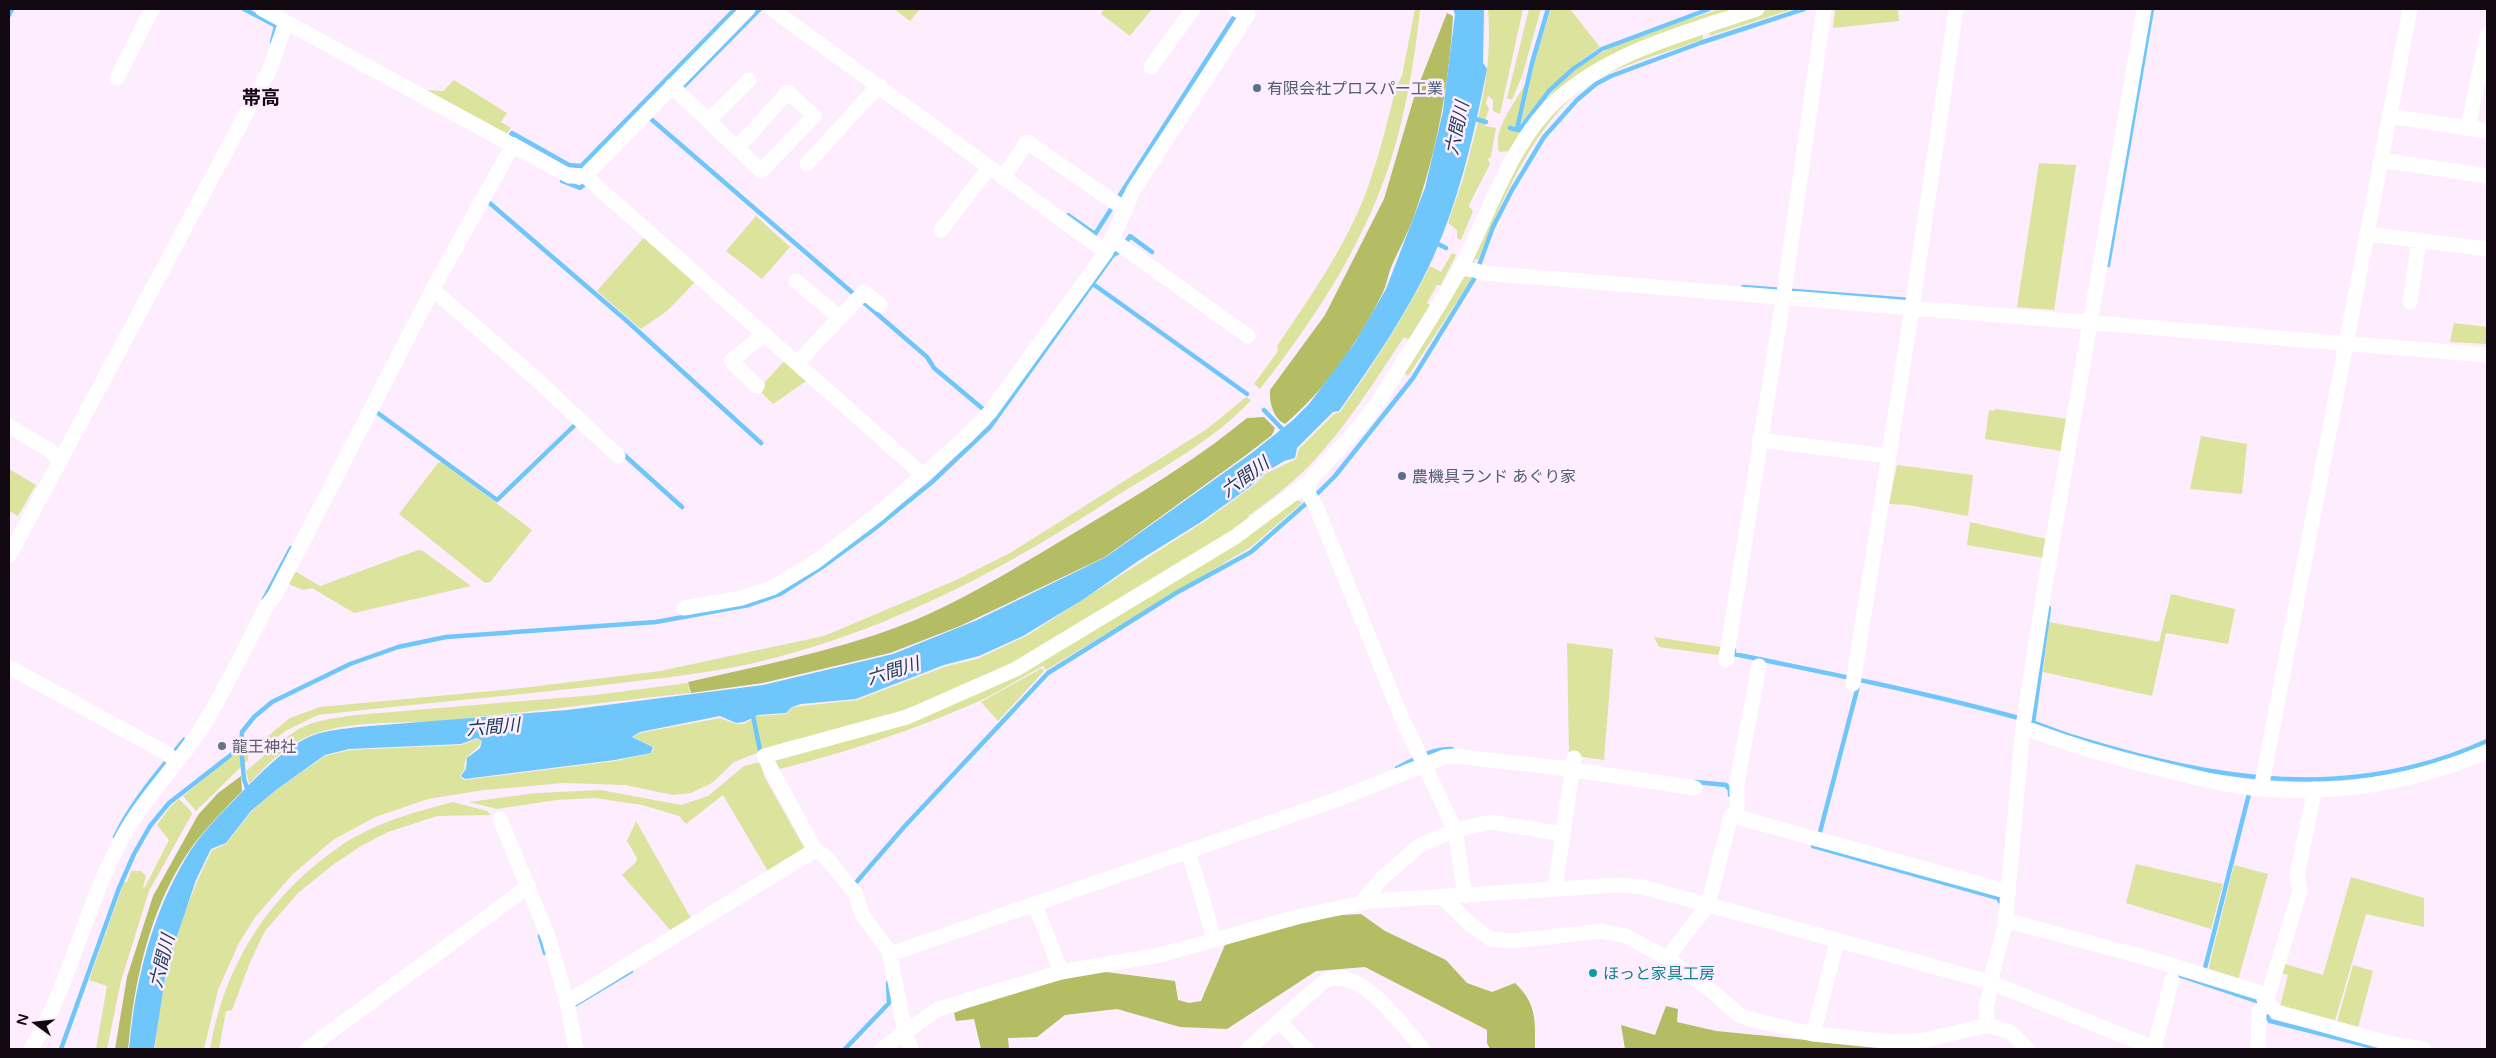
<svg xmlns="http://www.w3.org/2000/svg" width="2496" height="1058" font-family="'Varela Round','Noto Sans JP',sans-serif">
	<style>
		.green { fill: #dce39d }
		.forest { fill: #b4bc64 }
		.water { fill: #6fc6fb }
		.lines { fill: none; stroke-linecap: round; stroke-linejoin: round }
		.stream { stroke: #6fc6fb; stroke-width: 4.5 }
		.street { stroke: #fff; stroke-width: 15 }
		.service-dot { fill: #5c6f8a; stroke: #feedfe; stroke-width: 2 }
		.worship-dot { fill: #6b7280; stroke: #feedfe; stroke-width: 2 }
		.culture-dot { fill: #0f9aa8; stroke: #feedfe; stroke-width: 2 }
		.labels { text-anchor: middle; stroke-width: 5; stroke-linejoin: round; paint-order: stroke }
		.service-label { font-size: 16px; fill: #4e5e75; stroke: #feedfe; text-anchor: start }
		.worship-label { font-size: 16px; fill: #5b616d; stroke: #feedfe; text-anchor: start }
		.culture-label { font-size: 16px; fill: #0d838f; stroke: #feedfe; text-anchor: start }
		.water-label { font-size: 18px; font-style: italic; fill: #173c52; stroke: #feedfe }
		.quarter-label { font-size: 19px; font-weight: bold; fill: #110811; stroke: #feedfe }
	</style>
	<rect width="100%" height="100%" fill="#feedfe"/>
	<!-- green -->
	<path class="green" d="M894 9H920L910 21Z
		M1104 9H1152L1130 36 1101 14Z
		M1415 9H1420C1414 69 1401 142 1377 198 1349 267 1306 330 1260 389L1254 384 1278 351 1277 346C1312 294 1350 241 1370 181 1381 150 1388 117 1397 85L1402 76Z
		M1488 9H1523L1500 114 1493 111V100L1488 96 1486 103 1489 109 1485 120 1478 119C1487 82 1491 47 1488 9Z
		M1529 9H1541L1522 76 1512 100 1507 98Z
		M1551 9H1570L1600 47C1565 71 1547 89 1521 123L1535 59Z
		M1720 9H1742L1622 51 1509 151 1499 152C1492 128 1517 101 1526 82L1516 127 1510 126 1509 129 1520 131C1540 106 1559 81 1586 62 1618 39 1682 22 1720 9Z
		M1766 9H1793L1709 36 1712 27Z
		M1835 9H1898L1899 21 1833 28Z
		M1703 30V39C1669 52 1622 64 1592 82 1538 116 1500 202 1478 260L1475 259 1474 261 1477 263 1474 267 1471 265 1508 176 1544 120 1593 76Z
		M454 80 507 113 501 122 511 128 506 135 424 90 443 91Z
		M1478 122 1486 123 1485 126 1496 128 1491 157 1488 159 1490 164 1471 201 1469 206 1473 211 1461 240 1457 238V230L1448 223 1463 179Z
		M2039 163 2076 165 2054 310 2017 307Z
		M756 216 790 247 762 279 726 251Z
		M647 234 696 281 667 311 641 329 597 291Z
		M1452 253 1456 255 1441 285H1437L1427 303 1430 305 1409 340 1404 337C1374 382 1345 429 1308 467 1289 486 1269 501 1248 516L1252 521 1004 670 948 695 826 737 757 753 734 762 712 783 691 793 673 795 625 785 564 783 484 790 428 799 375 817 333 840 293 874 256 916 239 943 218 990 204 1049H155C161 979 180 913 212 850L226 844 252 811 276 790 325 756 349 750 461 745 477 739 482 741C478 751 461 756 465 769L460 776 464 780 615 761 652 753 654 747 633 737 640 733 720 718 736 724H744L757 716 786 714 793 707 857 700 947 666 977 659 1028 635 1205 521 1254 485 1265 474 1296 459 1299 449 1334 414 1340 412C1373 365 1404 318 1430 266L1441 272Z
		M1461 277H1473L1408 376 1402 372Z
		M2454 323 2487 327V344L2450 342Z
		M787 358 809 379 773 404 760 391 765 386V382Z
		M1246 397 1251 400C1212 443 1155 471 1107 502 998 573 882 633 754 663 714 672 671 677 629 682 526 695 421 703 318 715L287 730 257 752 256 746 290 718 320 707 522 688 660 671 824 636 954 581 1010 553 1207 429Z
		M1995 409 2068 419 2061 451 1985 439 1989 410 1995 411Z
		M2201 436 2247 444 2242 494 2190 489Z
		M442 462 532 530 490 582 485 583 399 514 438 463Z
		M1897 465 1973 475 1968 516 1908 505 1889 504Z
		M9 469 36 485 18 516 9 511Z
		M1296 500 1303 502 1251 547 1046 670 1043 666C1020 678 998 693 975 703 911 731 844 753 776 770L770 760 934 709Z
		M1970 522 2047 539 2044 558 1967 545Z
		M418 550 423 551 471 586 354 613 312 588 303 590 286 583 293 570 320 586Z
		M2171 594 2235 609 2228 644 2166 633 2152 696 2043 672 2049 622 2159 642Z
		M1654 637 1721 647 1718 655 1659 647Z
		M1567 643 1613 649 1604 760 1569 755Z
		M1042 668 1044 671 998 721 981 702Z
		M688 683 690 693C606 702 523 713 438 721 397 724 351 720 311 735 288 744 265 766 249 784L246 771C268 753 292 727 320 721 332 718 344 717 356 715L595 695Z
		M249 747 248 760 196 811 183 796 224 762Z
		M760 762 764 776 806 851 769 873 723 795 686 824 679 816 642 805 595 798 557 800 497 809 469 802 537 793 601 790 681 805 708 796 744 766Z
		M179 799 190 810 192 814 149 891 121 981 107 1049H96L107 986 89 980 124 882H127L131 871H141L146 876 143 887H145L169 840 157 825 170 807Z
		M453 802 487 811 491 815 437 816 388 832 361 846 334 864 298 893 265 931 251 960 232 1010 226 1011 219 1049H210C223 971 263 903 328 855 336 850 344 842 353 838 385 820 418 811 453 802Z
		M636 821 692 920 672 932 622 875 636 862 637 858 627 841Z
		M2136 864 2223 884 2211 929 2126 903Z
		M2234 865 2268 874 2238 980 2208 971Z
		M2351 877 2424 898V927L2366 914 2335 1021 2280 1006 2288 975 2280 973 2282 963 2323 975Z
		M2353 965 2373 971 2358 1028 2337 1022Z"/>
	<!-- forest -->
	<path class="forest" d="M1447 13 1453 16C1449 84 1437 152 1414 216 1408 233 1399 249 1392 265 1388 274 1387 285 1382 294 1359 341 1325 390 1285 424 1273 419 1269 402 1270 390L1325 315 1384 199 1415 94Z
		M1264 417 1275 428 1272 435 1246 455 1105 557 960 626 890 653 763 683 691 693 688 682C751 668 814 655 875 635 944 612 1002 576 1064 539 1127 501 1190 465 1247 418Z
		M241 776 242 791C223 811 202 831 187 854 149 911 134 983 128 1049H115L127 977 153 896 198 815 218 793Z
		M1361 914 1385 931 1446 960 1467 983 1492 992 1515 983C1537 1004 1535 1020 1535 1049H1490L1487 1043V1030L1365 967 1316 971 1227 1029 1180 1027 1117 1009 1065 1015 1037 1037 1008 1038 1009 1049H981L974 1019 956 1021 954 1013 979 1003 1091 970 1175 981 1178 1000 1189 1003 1201 1001 1225 945 1326 916Z
		M1666 1006 1678 1009 1677 1022 1716 1031 1897 1049H1625L1621 1025 1655 1035Z"/>
	<!-- water -->
	<path class="water" d="M1453 9H1484L1483 63 1487 69C1474 135 1459 201 1431 262 1406 315 1373 363 1339 411L1333 412 1297 448 1295 458 1284 461 1264 473 1251 486 1201 522 1138 561 1084 599 1023 636 979 656 944 665 856 699 801 704 792 707 786 713 758 715 744 722 736 723 720 716 640 732 632 737 653 747 651 753 615 760 465 779 461 776 466 769 467 758 480 748 482 741 477 738 461 744 349 749 325 755 276 790 251 811 226 843 211 849 196 880 167 966 154 1049H129C135 983 151 916 186 858 199 835 219 816 237 797 257 777 286 745 314 735 328 730 343 729 358 727L567 710 763 685 893 654 977 620 1106 557 1253 452 1293 420 1309 404 1354 344 1386 289 1425 188 1443 111 1455 14Z"/>
	<g class="lines">
		<!-- stream -->
		<path class="stream" d="M244 9 280 28
			M9 15 12 9
			M272 42 276 26
			M680 90 760 9
			M1472 118 1486 122
			M651 119 927 357 934 368 983 409
			M1510 128 1519 130 1549 91 1573 69 1602 49 1709 9
			M1517 129 1532 63 1548 9
			M508 140 512 133 569 165 581 166 735 9
			M562 181 580 188 588 182
			M485 199 628 322 761 443
			M1068 215 1095 234 1236 14
			M1126 242 1130 236 1152 252
			M1434 242 1446 248
			M2108 265 2152 9
			M1093 284 1247 394
			M1743 287 1910 300
			M1264 410 1284 431
			M375 411 497 500 578 422
			M622 453 682 507
			M264 599 291 548
			M1734 650V654C1828 673 1922 692 2015 717 2036 722 2056 732 2077 738 2215 781 2351 803 2487 741
			M752 711 761 755
			M2033 723 2049 608
			M1397 768C1414 760 1432 748 1452 749
			M1696 782 1726 785 1730 790V795
			M248 791 244 779 241 747 242 732 254 717 272 702 350 664 398 647 446 637 656 622 749 605 780 594 825 565 873 530 932 482 990 427 1113 255 1119 252
			M1819 836 1858 686
			M115 837C132 801 159 771 184 740
			M1813 846 1998 898 2001 903
			M853 886 904 827 1048 673 1176 593 1251 552 1318 493 1335 476 1413 378 1474 279 1493 227 1512 190 1544 137 1577 100 1596 84 1611 76 1700 43 1804 9
			M540 936 545 953
			M2204 972 2250 790
			M2179 975 2257 1001 2260 1005
			M571 1007 631 971
			M2264 1011 2270 1021 2381 1049
			M61 1049 119 888 134 854 150 826 169 803 241 747
			M845 1049 889 1003 888 983"/>
		<!-- street -->
		<path class="street" d="M262 9 569 176H585L923 475 967 436 990 412 1106 252 1134 189 1248 15 1235 9
			M772 9 1106 252
			M1151 67 1193 9
			M117 78 152 9
			M672 86 761 171 814 116 788 92 737 148
			M2389 116 2487 131
			M708 121 749 80
			M2468 128 2487 35
			M2381 160 2487 176
			M807 164 879 85
			M585 176 748 9
			M1003 178 1027 142 1126 210
			M941 230 989 168
			M2366 234 2487 249
			M1113 240 1248 336
			M1462 266 1483 273 2487 355
			M796 281 840 318
			M433 290 534 377 618 456
			M2410 302 2419 241
			M797 363 864 292 880 305
			M757 386 731 361 764 334
			M9 426 49 450 61 461
			M1759 440 1888 456
			M9 556 269 71 286 22
			M684 608 742 598 772 588 815 562 877 515 923 475
			M1726 660 1784 293 1824 9
			M9 667 166 753 176 761
			M1853 684 1912 308 1956 9
			M2023 727C2067 744 2111 757 2157 768 2191 776 2226 786 2261 789 2338 795 2416 782 2487 752
			M2261 789 2410 9
			M1737 812V782L1759 666
			M500 819 549 939 567 1002 576 1049
			M1563 834 1574 758
			M1188 851 1214 938
			M1465 896 1455 830 1401 716 1315 504 1308 494 1309 482C1326 462 1345 444 1362 423 1378 405 1389 384 1402 364 1422 332 1443 300 1461 267 1490 213 1510 143 1556 101 1611 51 1688 32 1757 9
			M1442 897 1470 924 1491 939 1513 941 1600 931 1626 936 1667 958 1713 992 1738 1014 1749 1019 1813 1034 1894 1042 1925 1040 1988 1025 2010 1032 2028 1049
			M1361 903 1381 879 1419 846 1455 830 1491 822 1563 834 1555 889
			M1035 904 1061 972
			M2005 920 2151 959 2261 993 2265 1001 2277 1012 2388 1043 2424 1049
			M890 954 1336 800 1444 757 1454 756 1562 768 1695 788
			M1667 958 1708 905 1731 816 1736 812 1741 818 2009 892
			M1990 982 2005 925 2023 727 2045 585 2144 9
			M567 1002 815 850
			M1280 1022 1306 1049
			M1988 1025 1986 1007 1992 983
			M1813 1034 1837 942
			M2154 1048 2172 980
			M31 1049C70 984 84 911 119 844 141 800 176 768 202 727 226 689 245 647 266 607L275 595 437 281 513 145
			M307 1049 529 886
			M882 1049 938 1009 1061 972 1160 955 1297 917 1371 901 1619 885 1643 887 1990 982 2156 1049
			M911 1049 905 1032 889 951 863 916 855 893 824 855 815 850 764 756 907 717 1016 669 1235 537 1309 482
			M1248 1049C1259 1040 1323 980 1329 979 1365 970 1402 1026 1423 1049
			M2258 1049 2259 1012 2265 1005 2300 891 2297 875 2315 789"/>
	</g>
	<!-- markers -->
	<g class="service-dot">
		<circle cx="1257" cy="88" r="5"/>
		<circle cx="1402" cy="476" r="5"/>
	</g>
	<circle class="worship-dot" cx="222" cy="746" r="5"/>
	<circle class="culture-dot" cx="1593" cy="973" r="5"/>
	<g class="labels">
		<!-- service labels -->
		<g class="service-label">
			<text x="1267" y="94">有限会社プロスパー工業</text>
			<text x="1412" y="482">農機具ランド あぐり家</text>
		</g>
		<!-- worship labels -->
		<g class="worship-label">
			<text x="232" y="752">龍王神社</text>
		</g>
		<!-- culture labels -->
		<g class="culture-label">
			<text x="1603" y="979">ほっと家具工房</text>
		</g>
		<!-- water labels -->
		<g class="water-label">
			<text transform="translate(1457 128) rotate(-78)" y="6">六間川</text>
			<text transform="translate(1245 477) rotate(-36)" y="6">六間川</text>
			<text transform="translate(893 671) rotate(-17)" y="6">六間川</text>
			<text transform="translate(493 727) rotate(-5)" y="6">六間川</text>
			<text transform="translate(162 961) rotate(-76)" y="6">六間川</text>
		</g>
		<!-- quarter labels -->
		<g class="quarter-label">
			<text x="261" y="104">帯高</text>
		</g>
	</g>
	<!-- border -->
	<rect width="2496" height="1058" fill="none" stroke="#110811" stroke-width="20"/>
	<!-- north arrow -->
	<g transform="translate(35 1023) rotate(285)" stroke="#feedfe" stroke-width="4" paint-order="stroke">
	<path d="M0-4L9 19L0 12L-9 19Z" fill="#110811"/>
	<text y="-8" font-size="14" font-weight="bold" text-anchor="middle" fill="#110811">N</text>
	</g>
</svg>
